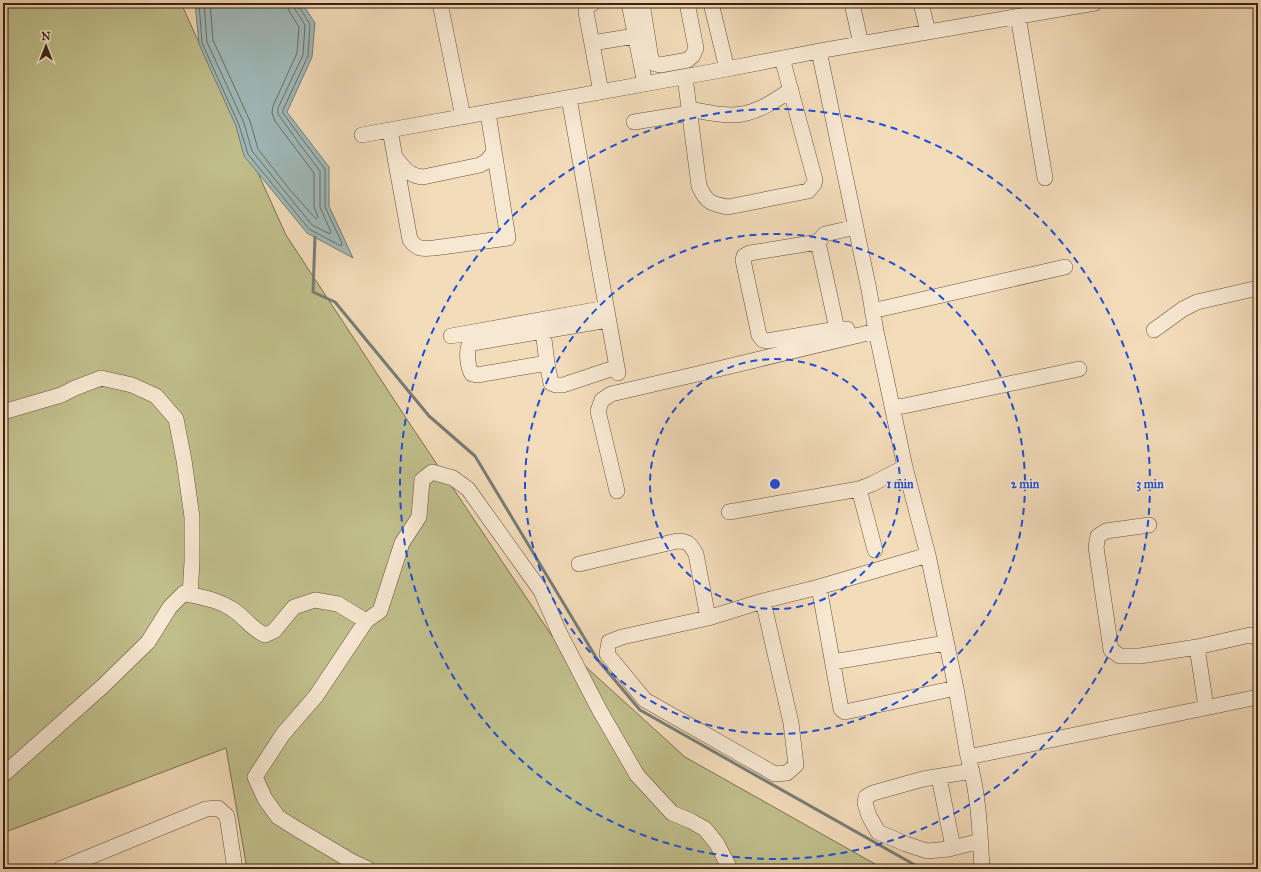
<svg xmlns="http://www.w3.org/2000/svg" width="1261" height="872" font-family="'IM FELL Great Primer',serif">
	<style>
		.green { fill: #c0bf8c; stroke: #7e7050 }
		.water { fill: #9fb9b9; stroke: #777d77 }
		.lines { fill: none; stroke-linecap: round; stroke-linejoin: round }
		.shore { stroke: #6d6e66; stroke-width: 1 }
		.stream { stroke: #777d77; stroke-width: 3 }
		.minor-casing { stroke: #69503d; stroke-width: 16 }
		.minor { stroke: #f7e8d2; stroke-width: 15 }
		.ring { fill: none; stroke: #1d4ed8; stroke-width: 2; stroke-dasharray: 7 5 }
		.centre { fill: #1d4ed8; stroke: #f7e8d2; stroke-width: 2 }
		.ring-label { font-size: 12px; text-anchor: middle; font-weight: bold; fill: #1d4ed8; stroke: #f7e8d2; stroke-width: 3; stroke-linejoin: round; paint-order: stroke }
	</style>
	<rect width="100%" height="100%" fill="#f3dcba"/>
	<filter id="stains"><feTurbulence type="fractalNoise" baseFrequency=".005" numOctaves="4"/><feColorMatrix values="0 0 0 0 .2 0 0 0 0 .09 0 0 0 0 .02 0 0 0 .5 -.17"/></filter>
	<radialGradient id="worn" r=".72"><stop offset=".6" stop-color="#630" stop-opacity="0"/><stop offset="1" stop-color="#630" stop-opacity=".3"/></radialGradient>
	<!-- green -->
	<path class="green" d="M3 3H181L286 235 408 421 552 636 685 757 884 869H247L226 748 3 833Z"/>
	<!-- water -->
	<path class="water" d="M195 3H302L315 23 312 57 287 112 329 167V206L353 258 307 233 244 156 236 126 199 44Z"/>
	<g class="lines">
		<!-- shore -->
		<path class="shore" d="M199 3 202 43 239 125 248 154 309 229 341 246 342 243 325 207V169L305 143 283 113V110L308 56 310 24 299 7V3
			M204 3 207 42 244 123 252 151 312 225 330 234 331 232 320 207V171L301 146 278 114V108L303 55 305 25 295 9 294 3
			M210 3 213 40 250 121 258 149 290 190 316 219 318 217 314 207V173L275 121 272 113 273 106 297 53 299 27 289 11 288 3"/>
		<!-- stream -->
		<path class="stream" d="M315 237 313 292 335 302 429 416 475 456 597 659 640 710 922 869"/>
		<defs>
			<path id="minor" d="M440 3 463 117
				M593 3 587 6 586 12 601 92
				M629 3 645 84
				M642 3 651 59 655 64 660 65 688 60 693 55 696 48 687 3
				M711 3 727 69
				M852 3 861 44
				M921 3 928 32
				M1018 16 1045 178
				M592 43 635 36
				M819 51 869 290 876 331 905 467 928 555 956 688 968 757 1258 697
				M685 77 699 186C706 202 711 204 728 207L808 191 814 184 815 180 782 58
				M569 98 618 373
				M689 109C707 112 729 118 747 113 763 109 777 99 791 90
				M634 122 690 113
				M390 130 410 240C418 250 423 249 434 248L508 238 488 113
				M362 135 727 69 819 51 1095 3
				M395 157C404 168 409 176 423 177L480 165 487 161 494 152
				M818 242 837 329H847
				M872 311 1065 267
				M608 320 473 343 469 345C466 353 468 368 472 374L477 375 547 363 551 383 556 385H563L617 367
				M837 329 767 341 763 340 759 335 743 260 744 256 750 253 818 242 825 234 856 227
				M1154 330 1183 309 1197 302 1258 288
				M543 331 547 363
				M451 336 606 308
				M892 407 904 406 1079 369
				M3 412 61 395 75 388 101 378 132 385 156 396 176 419 184 460 192 517V562L190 595
				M859 489 875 550
				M617 491 598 411 602 400 611 394 693 375 876 331
				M729 512 859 489 872 484 905 467
				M1149 525 1106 531 1098 536 1096 547 1111 650 1120 656H1140L1197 647 1250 635 1258 638
				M579 564 677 541C689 541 690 544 696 554L708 618
				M819 587 841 709 845 712 956 688
				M763 601 791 723 796 765 787 773 775 774 645 700 607 654 609 642 622 637 708 618 763 601 819 587 928 555
				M1197 647 1206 707
				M833 662 946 643
				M969 761C979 796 980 833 982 869
				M972 771 923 779 873 793 866 797 865 803 869 816 878 832 906 844 927 851 949 849 980 841
				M3 775 103 686 148 642 170 607 184 593C202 598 217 599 232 609 245 617 250 628 265 635L274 631 294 607 315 600 338 604 366 621
				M939 777 953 847
				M60 869 206 809 218 808 227 816 235 869
				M368 869 351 861 297 829 278 817 265 799 255 777 283 734 316 696 366 621 380 611 402 543 419 517 422 480 432 472 453 478 468 489 541 591 559 632 600 711 637 775 672 813 691 821 705 829 717 844 730 869"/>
		</defs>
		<!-- minor casing -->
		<use href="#minor" class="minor-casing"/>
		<!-- minor -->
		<use href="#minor" class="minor"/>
	</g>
	<!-- distance rings -->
	<g class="ring">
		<circle cx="775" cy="484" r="125"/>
		<circle cx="775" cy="484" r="250"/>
		<circle cx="775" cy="484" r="375"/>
	</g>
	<circle cx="775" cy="484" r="6" class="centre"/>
	<g class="ring-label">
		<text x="900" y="488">1 min</text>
		<text x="1025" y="488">2 min</text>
		<text x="1150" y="488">3 min</text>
	</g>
	<!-- margin -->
	<rect width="1261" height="872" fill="none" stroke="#f3dcba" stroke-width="16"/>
	<rect x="4" y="4" width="1253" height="864" fill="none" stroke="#3b2213" stroke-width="2"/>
	<rect x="8" y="8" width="1245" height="856" fill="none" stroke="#3b2213"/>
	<!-- north arrow -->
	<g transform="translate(46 46)" stroke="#f7e8d2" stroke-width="3" paint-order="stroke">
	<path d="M0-3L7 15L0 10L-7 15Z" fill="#3b2213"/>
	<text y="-6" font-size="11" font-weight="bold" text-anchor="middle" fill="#3b2213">N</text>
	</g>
	<rect width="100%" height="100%" filter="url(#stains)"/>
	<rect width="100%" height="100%" fill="url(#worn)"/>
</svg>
